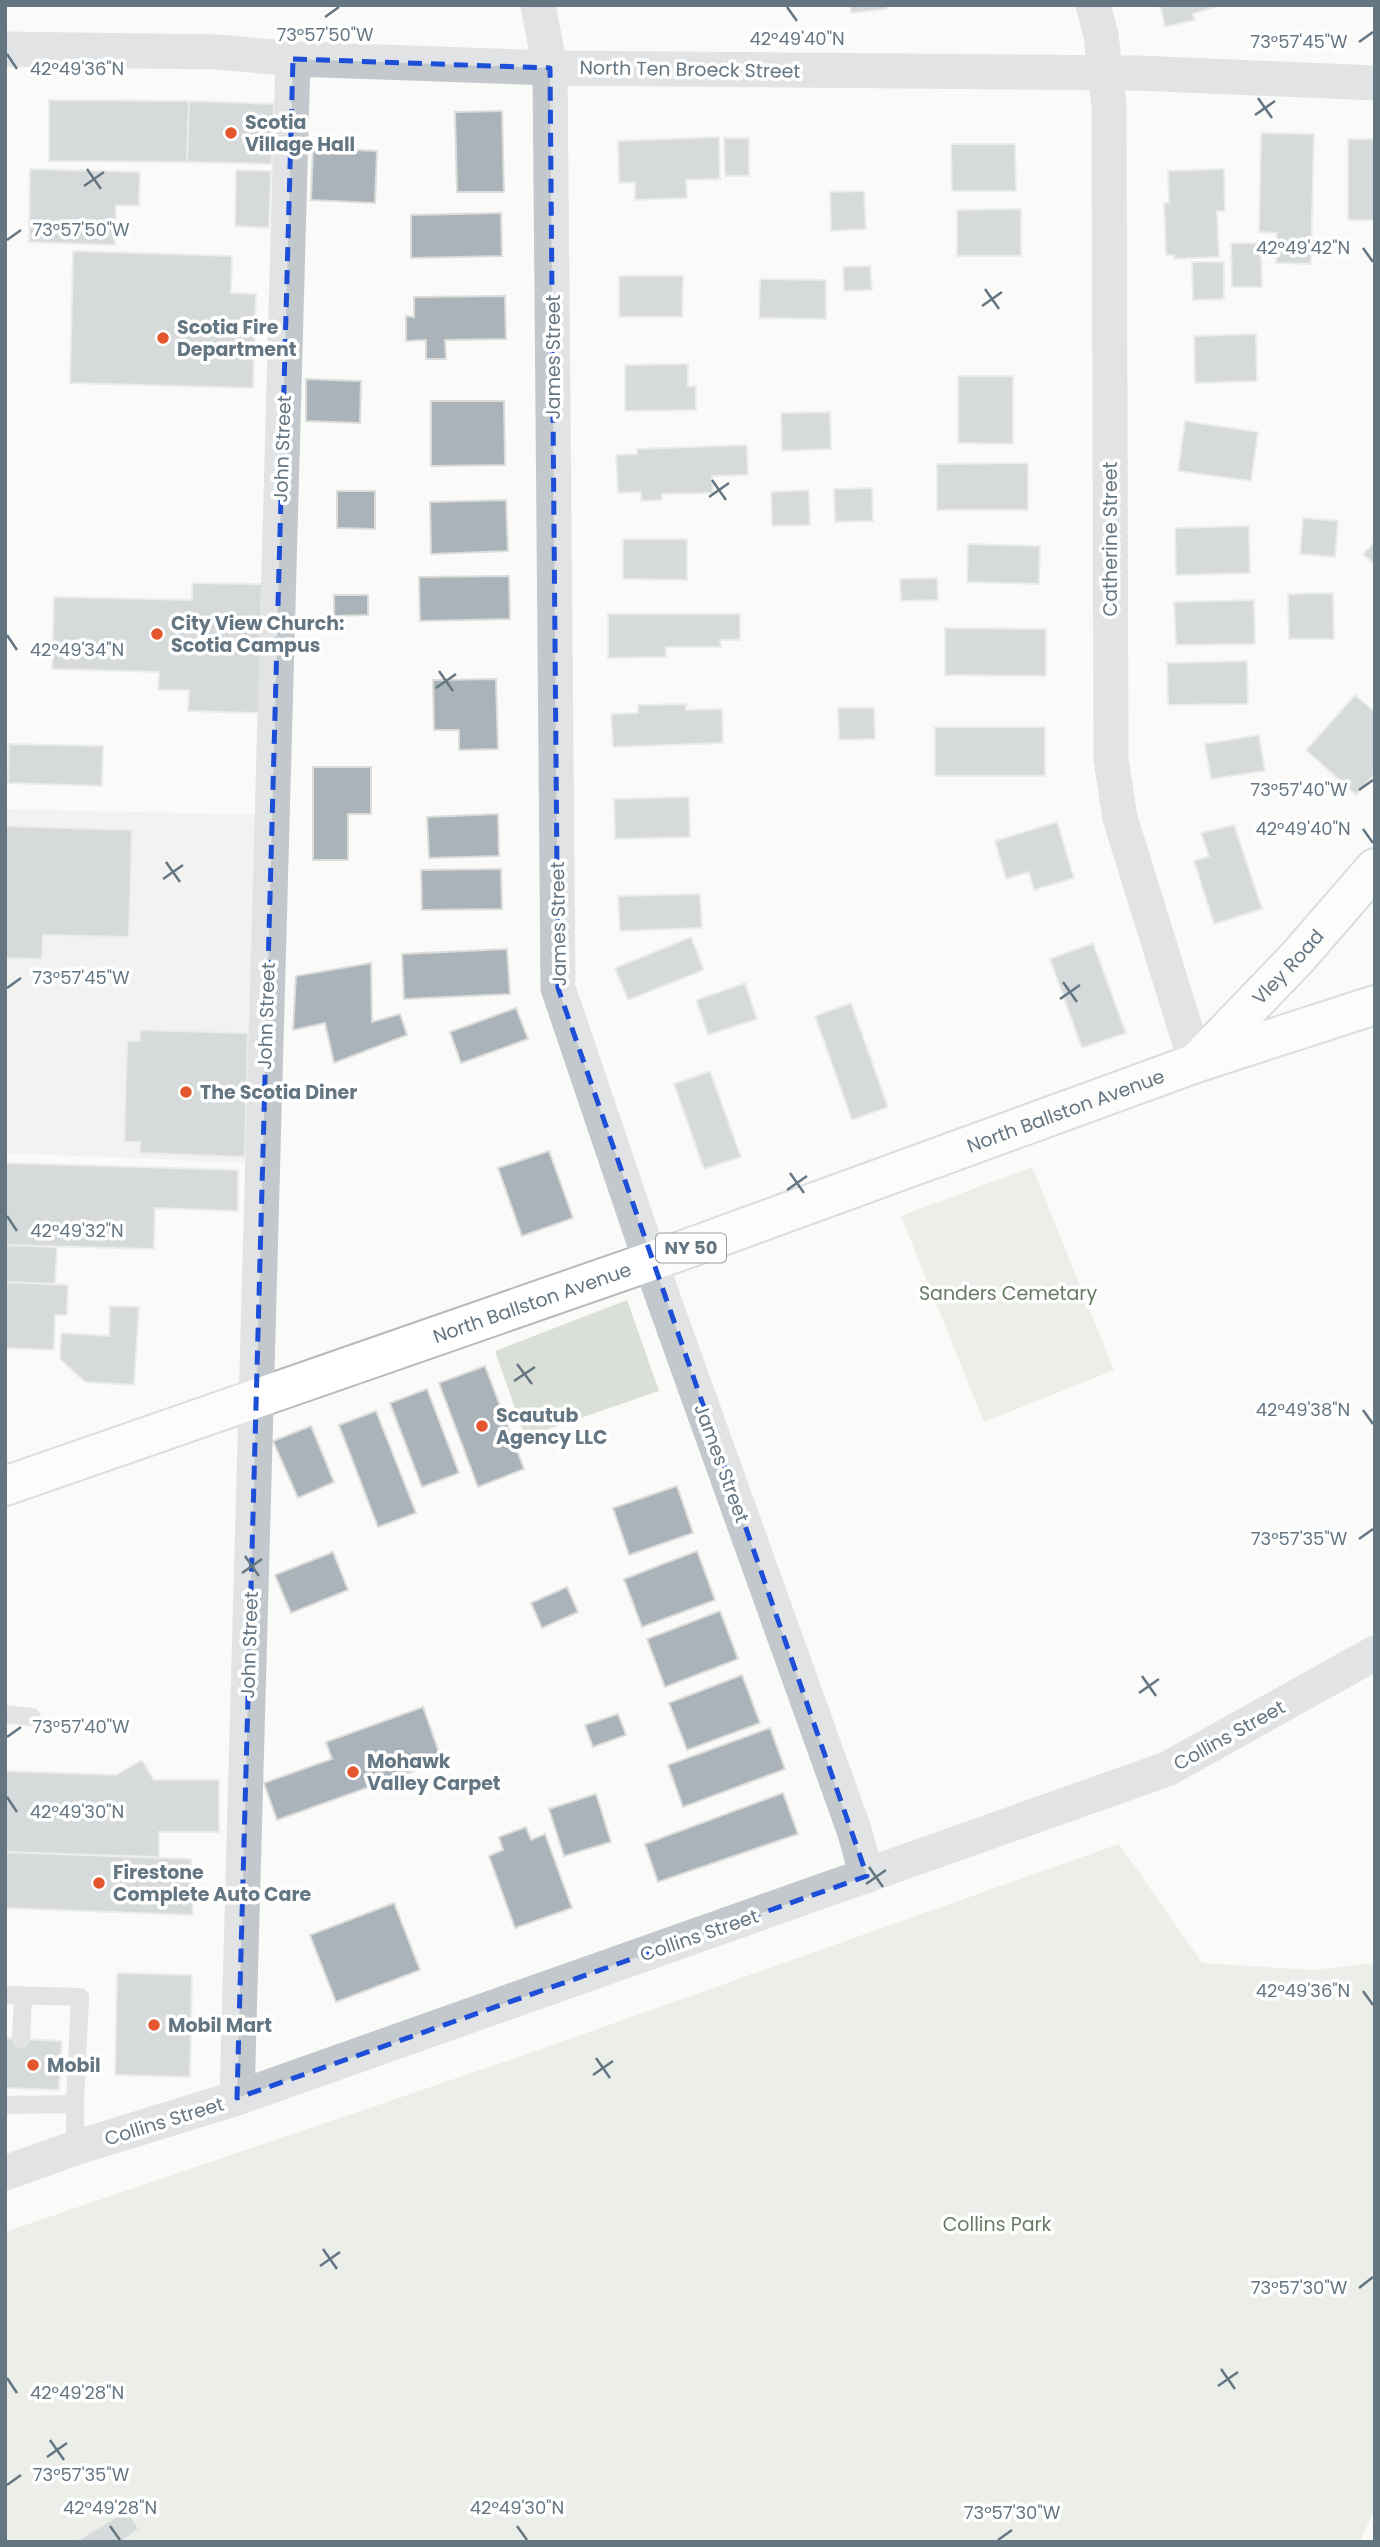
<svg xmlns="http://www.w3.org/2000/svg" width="1380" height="2547" font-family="Poppins,sans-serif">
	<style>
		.built { fill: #e8e9e9 }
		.green { fill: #dadfd7 }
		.building { fill: #aab3b9; stroke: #dcdcda; stroke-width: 2 }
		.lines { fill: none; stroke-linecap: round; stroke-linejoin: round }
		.secondary-casing { stroke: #b3babf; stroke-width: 42 }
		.primary-casing { stroke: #b5babe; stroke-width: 42 }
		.lane { stroke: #c3c8cc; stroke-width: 18 }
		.street { stroke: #c3c8cc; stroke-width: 35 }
		.secondary { stroke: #fff; stroke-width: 38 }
		.primary { stroke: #fff; stroke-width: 38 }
		.marked { fill: none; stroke: #1d4ed8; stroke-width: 5; stroke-dasharray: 14 9; stroke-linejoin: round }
		.ticks { fill: none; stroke: #657683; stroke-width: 2.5 }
		.poi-dot { fill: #e4572e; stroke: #fff; stroke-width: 2.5 }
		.labels { text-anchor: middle; stroke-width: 7; stroke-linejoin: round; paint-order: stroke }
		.shield { fill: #fff; stroke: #939fa8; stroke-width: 2 }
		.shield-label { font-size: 18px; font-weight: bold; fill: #657683 }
		.street-label { font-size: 19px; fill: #657683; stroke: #fff }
		.poi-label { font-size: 19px; font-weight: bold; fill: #657683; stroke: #fff; text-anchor: start }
		.park-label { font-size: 19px; fill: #687a64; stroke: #fff }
		.ticks-label { font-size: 18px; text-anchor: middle; fill: #657683; stroke: #fff; stroke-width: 7; stroke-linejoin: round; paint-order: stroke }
	</style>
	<rect width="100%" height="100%" fill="#fafaf8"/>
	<!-- built -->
	<path class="built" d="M5 809 262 815 255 1163 5 1153Z"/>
	<!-- green -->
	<path class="green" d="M1032 1167 1114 1370 984 1422 901 1216Z
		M627 1300 659 1391 525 1437 495 1351Z
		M1119 1844 1202 1963 1311 1970 1375 1963V2508L1360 2542H5V2232L516 2058Z"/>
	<!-- building -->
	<path class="building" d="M850 5H887V9L851 13Z
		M1160 5H1220L1193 14 1195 20 1165 27Z
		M49 100 189 101 187 162 49 161Z
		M189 101 274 104 272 164 187 162Z
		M502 111 504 192H457L455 112Z
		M1261 133 1314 134 1311 264 1276 263 1277 233 1259 232Z
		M719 137 720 179 686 180 687 198 635 200V182L619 183 618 141Z
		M724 138H749V176H725Z
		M1348 139H1375V220H1348Z
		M951 144H1015L1016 191H952Z
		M313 148 377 151 375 203 311 200Z
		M30 169 140 172 139 206 116 205 115 245 29 242Z
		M1224 169 1225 211H1217L1219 257 1174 259V255H1166L1164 203H1169L1168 171Z
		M236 170 271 171 269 228 235 226Z
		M864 191 866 229 831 231 830 192Z
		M1021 209V256H957V210Z
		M501 213 502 256 411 258V215Z
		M1231 243H1261L1262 287H1232Z
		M73 251 232 256 231 293 256 294 253 388 70 383Z
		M1192 262H1224V299L1193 300Z
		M870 266 872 290 844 291 843 267Z
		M619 276H683L682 317H619Z
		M760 279 826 280V319L759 318Z
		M505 296 506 339 445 340 446 359H426V340L406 341V316L414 317V297Z
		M1256 334 1257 381 1195 383 1194 336Z
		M688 364V386H696V410L625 411V365Z
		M958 376H1013V444L958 443Z
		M306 379 361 381 360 423 306 421Z
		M431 401H504L505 465 431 466Z
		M830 412 831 449 782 451 781 413Z
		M1185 421 1258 432 1251 481 1178 471Z
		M747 445 748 475 712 476 713 493 662 494V500L641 501V492L618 493 616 455 637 454V449Z
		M1028 463V510H937V464Z
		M872 488 873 521 835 522 834 489Z
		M809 490 810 525 772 526 771 492Z
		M337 491H375V529L337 528Z
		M506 500 508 551 431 554 430 502Z
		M1303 518 1338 521 1335 557 1300 554Z
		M1249 526 1250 573 1176 575 1175 528Z
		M623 539H687V580L623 579Z
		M1375 542V565L1363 554Z
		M968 544 1040 546 1039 584 967 582Z
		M509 576 510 619 420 621 419 577Z
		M937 578 938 600 901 601 900 579Z
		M192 583 262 584 259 713 188 711 189 690H158L159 672 52 669 54 597 192 600Z
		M1333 593 1334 639H1289L1288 594Z
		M334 595H368V615L334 616Z
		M1254 600 1255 644 1176 645 1174 602Z
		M608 614H740V640H720L721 647H666V657L608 658Z
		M945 628 1046 629V676L945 675Z
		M1247 661 1248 704 1168 705 1167 663Z
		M496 679 498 749 459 750V730H434L433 680Z
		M1355 695 1375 712V774L1356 795 1306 750Z
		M686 704V710L722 709 723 743 613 747 611 714 638 713V705Z
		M838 708H874L875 739 839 740Z
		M935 727H1045V776H935Z
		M1259 735 1265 771 1211 779 1205 744Z
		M9 744 103 746 102 786 8 783Z
		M313 767H371V814H348V860H313Z
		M689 797 690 837 615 839 614 799Z
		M498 814 499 856 429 858 427 817Z
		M1057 822 1074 878 1034 890 1029 872 1006 879 995 841Z
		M1234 825 1262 909 1214 924 1194 861 1209 856 1201 833Z
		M5 826 132 830 129 937 43 935 42 959 5 958Z
		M501 869 502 909 422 910 421 870Z
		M700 894 702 928 620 931 618 896Z
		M691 937 704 970 628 1000 615 968Z
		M1093 943 1126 1033 1082 1048 1050 959Z
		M507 949 510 994 404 999 402 954Z
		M371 963 372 1022 400 1014 407 1035 334 1063 325 1023 293 1030 296 976Z
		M745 983 757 1019 708 1035 696 1000Z
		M851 1003 888 1107 852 1120 815 1016Z
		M516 1008 528 1039 461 1063 450 1032Z
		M140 1030 248 1033 245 1157 140 1153V1142H124L127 1041H140Z
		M710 1071 741 1157 704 1169 674 1084Z
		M549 1151 573 1218 522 1236 498 1168Z
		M5 1163 238 1170V1211L155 1208 154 1249 5 1245Z
		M5 1245 57 1247 55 1284 5 1282Z
		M5 1282 68 1285 67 1315H55L54 1350 5 1348Z
		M110 1306 139 1307 134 1385 85 1382 60 1359 61 1333 109 1336Z
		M485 1366 524 1469 478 1487 439 1383Z
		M427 1389 459 1473 422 1487 390 1403Z
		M376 1411 416 1513 378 1527 339 1425Z
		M311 1426 334 1482 298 1498 273 1441Z
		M677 1486 693 1533 629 1555 613 1508Z
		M697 1551 715 1600 642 1627 624 1579Z
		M333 1552 348 1590 291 1613 275 1575Z
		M567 1587 578 1612 542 1628 531 1603Z
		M720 1611 738 1659 665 1687 647 1639Z
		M742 1675 760 1723 687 1750 669 1703Z
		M423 1707 442 1761 277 1820 264 1783 332 1759 326 1742Z
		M618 1714 626 1735 593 1747 585 1725Z
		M770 1728 785 1769 683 1807 668 1765Z
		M142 1760 154 1780H219V1832H159V1857L5 1852V1771L116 1775Z
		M783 1793 798 1834 658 1882 645 1844Z
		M596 1794 611 1842 564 1856 549 1809Z
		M526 1827 531 1840 545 1834 572 1908 515 1928 489 1856 503 1850 499 1837Z
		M5 1852 191 1859 193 1915 5 1908Z
		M394 1903 420 1970 336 2002 310 1935Z
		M117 1973 192 1975 190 2077 115 2075Z
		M5 2038 62 2041 59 2090 5 2088Z
		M127 2510 139 2529 121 2542H75Z
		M127 2510 139 2529 121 2542H75Z"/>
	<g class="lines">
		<defs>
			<g id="secondary">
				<path id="s1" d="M1196 1063 1297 958 1375 868"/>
			</g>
			<g id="primary">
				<path id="s2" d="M5 1486 689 1248 1196 1063 1375 1005"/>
			</g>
		</defs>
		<!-- secondary casing -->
		<use href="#secondary" class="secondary-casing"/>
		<!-- primary casing -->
		<use href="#primary" class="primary-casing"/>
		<!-- lane -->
		<path class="lane" d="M5 1714 32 1717
			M5 1995 80 1997 75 2104V2148
			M21 2039 23 1996
			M5 2105 75 2104"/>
		<!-- street -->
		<path class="street" d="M538 5 550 68 558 988 662 1295 854 1830 867 1876
			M1093 5 1101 35 1109 106 1111 759 1120 818 1196 1063
			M5 49 218 52 293 59 550 68 1138 73 1375 83
			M237 2098 293 59
			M5 2173 75 2148 237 2098 1167 1769 1375 1653"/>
		<!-- secondary -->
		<use href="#secondary" class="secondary"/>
		<!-- primary -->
		<use href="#primary" class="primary"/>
	</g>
	<!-- marked area -->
	<path d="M0 0H1380V2547H0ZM293 59 550 68 558 988 867 1876 237 2098Z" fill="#fafaf8" fill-opacity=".55" fill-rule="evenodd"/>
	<path class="marked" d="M293 59 550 68 558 988 867 1876 237 2098Z"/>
	<!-- ticks -->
	<path class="ticks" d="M787 7 797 21M325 17 339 7M1359 42 1373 32M7 54 17 69M1258 98 1272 118M1255 115 1275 101M87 169 101 189M84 186 104 172M7 240 21 230M1363 248 1373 262M985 289 999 309M982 306 1002 292M712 480 726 500M709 497 729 483M7 635 17 650M439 671 453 691M436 688 456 674M1359 790 1373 780M1363 829 1373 843M166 862 180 882M163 879 183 865M1063 982 1077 1002M7 988 21 978M1060 999 1080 985M790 1173 804 1193M787 1190 807 1176M7 1216 17 1231M517 1364 532 1384M514 1381 535 1367M1363 1410 1373 1424M1359 1539 1373 1529M245 1556 259 1576M242 1573 262 1559M1142 1676 1156 1696M1139 1693 1159 1679M7 1737 21 1727M7 1797 17 1812M869 1867 883 1887M866 1884 886 1870M1363 1991 1373 2005M596 2058 610 2078M593 2075 613 2061M323 2249 337 2269M320 2266 340 2252M1359 2288 1373 2277M1221 2369 1235 2389M7 2378 17 2393M1218 2386 1238 2372M50 2440 64 2460M47 2457 67 2443M7 2485 21 2475M110 2526 120 2540M517 2526 527 2540M998 2540 1012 2530"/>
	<!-- markers -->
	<g class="poi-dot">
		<circle cx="231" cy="133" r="7"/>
		<circle cx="163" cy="338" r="7"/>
		<circle cx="157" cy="634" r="7"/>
		<circle cx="186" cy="1092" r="7"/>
		<circle cx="482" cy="1426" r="7"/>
		<circle cx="353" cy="1772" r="7"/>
		<circle cx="99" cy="1883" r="7"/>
		<circle cx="154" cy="2025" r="7"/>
		<circle cx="33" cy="2065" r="7"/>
	</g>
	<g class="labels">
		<!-- shield labels -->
		<rect class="shield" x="656" y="1233.5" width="70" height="29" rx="5"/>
		<g class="shield-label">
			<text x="691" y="1254">NY 50</text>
		</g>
		<!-- street labels -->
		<g class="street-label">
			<text transform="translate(690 69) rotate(1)" y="7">North Ten Broeck Street</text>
			<text transform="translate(553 357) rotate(-90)" y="7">James Street</text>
			<text transform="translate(282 449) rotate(-88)" y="7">John Street</text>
			<text transform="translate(1110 539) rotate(-90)" y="7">Catherine Street</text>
			<text transform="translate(558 924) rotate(-91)" y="7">James Street</text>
			<text dy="7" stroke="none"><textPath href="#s1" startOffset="133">Vley Road</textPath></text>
			<text transform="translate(266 1016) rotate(-88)" y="7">John Street</text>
			<text dy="7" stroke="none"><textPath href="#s2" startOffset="1125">North Ballston Avenue</textPath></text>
			<text dy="7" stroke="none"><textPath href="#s2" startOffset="558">North Ballston Avenue</textPath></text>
			<text transform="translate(722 1463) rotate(70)" y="7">James Street</text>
			<text transform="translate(249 1645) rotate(-88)" y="7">John Street</text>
			<text transform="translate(1229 1735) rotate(-29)" y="7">Collins Street</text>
			<text transform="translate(699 1935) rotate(-19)" y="7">Collins Street</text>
			<text transform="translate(164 2121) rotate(-17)" y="7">Collins Street</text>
		</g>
		<!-- poi labels -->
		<g class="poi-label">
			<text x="245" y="129">Scotia<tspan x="245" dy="22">Village Hall</tspan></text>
			<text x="177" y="334">Scotia Fire<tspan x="177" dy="22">Department</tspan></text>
			<text x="171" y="630">City View Church:<tspan x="171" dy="22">Scotia Campus</tspan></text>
			<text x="200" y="1099">The Scotia Diner</text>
			<text x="496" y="1422">Scautub<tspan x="496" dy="22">Agency LLC</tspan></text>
			<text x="367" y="1768">Mohawk<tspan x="367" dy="22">Valley Carpet</tspan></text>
			<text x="113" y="1879">Firestone<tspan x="113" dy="22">Complete Auto Care</tspan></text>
			<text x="168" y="2032">Mobil Mart</text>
			<text x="47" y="2072">Mobil</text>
		</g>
		<!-- park labels -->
		<g class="park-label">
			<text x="1008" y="1300">Sanders Cemetary</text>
			<text x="997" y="2231">Collins Park</text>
		</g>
	</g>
	<g class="ticks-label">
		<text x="325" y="41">73°57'50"W</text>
		<text x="797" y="45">42°49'40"N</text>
		<text x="1299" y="48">73°57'45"W</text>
		<text x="77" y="75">42°49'36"N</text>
		<text x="81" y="236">73°57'50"W</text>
		<text x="1303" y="254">42°49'42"N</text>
		<text x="77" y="656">42°49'34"N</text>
		<text x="1299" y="796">73°57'40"W</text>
		<text x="1303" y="835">42°49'40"N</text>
		<text x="81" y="984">73°57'45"W</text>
		<text x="77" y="1237">42°49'32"N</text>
		<text x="1303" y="1416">42°49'38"N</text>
		<text x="1299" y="1545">73°57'35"W</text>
		<text x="81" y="1733">73°57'40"W</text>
		<text x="77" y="1818">42°49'30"N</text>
		<text x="1303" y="1997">42°49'36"N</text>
		<text x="1299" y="2294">73°57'30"W</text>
		<text x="77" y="2399">42°49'28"N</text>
		<text x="81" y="2481">73°57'35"W</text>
		<text x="110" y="2514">42°49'28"N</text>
		<text x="517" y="2514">42°49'30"N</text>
		<text x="1012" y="2519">73°57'30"W</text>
	</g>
	<!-- border -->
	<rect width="1380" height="2547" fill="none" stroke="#657683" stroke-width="14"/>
</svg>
